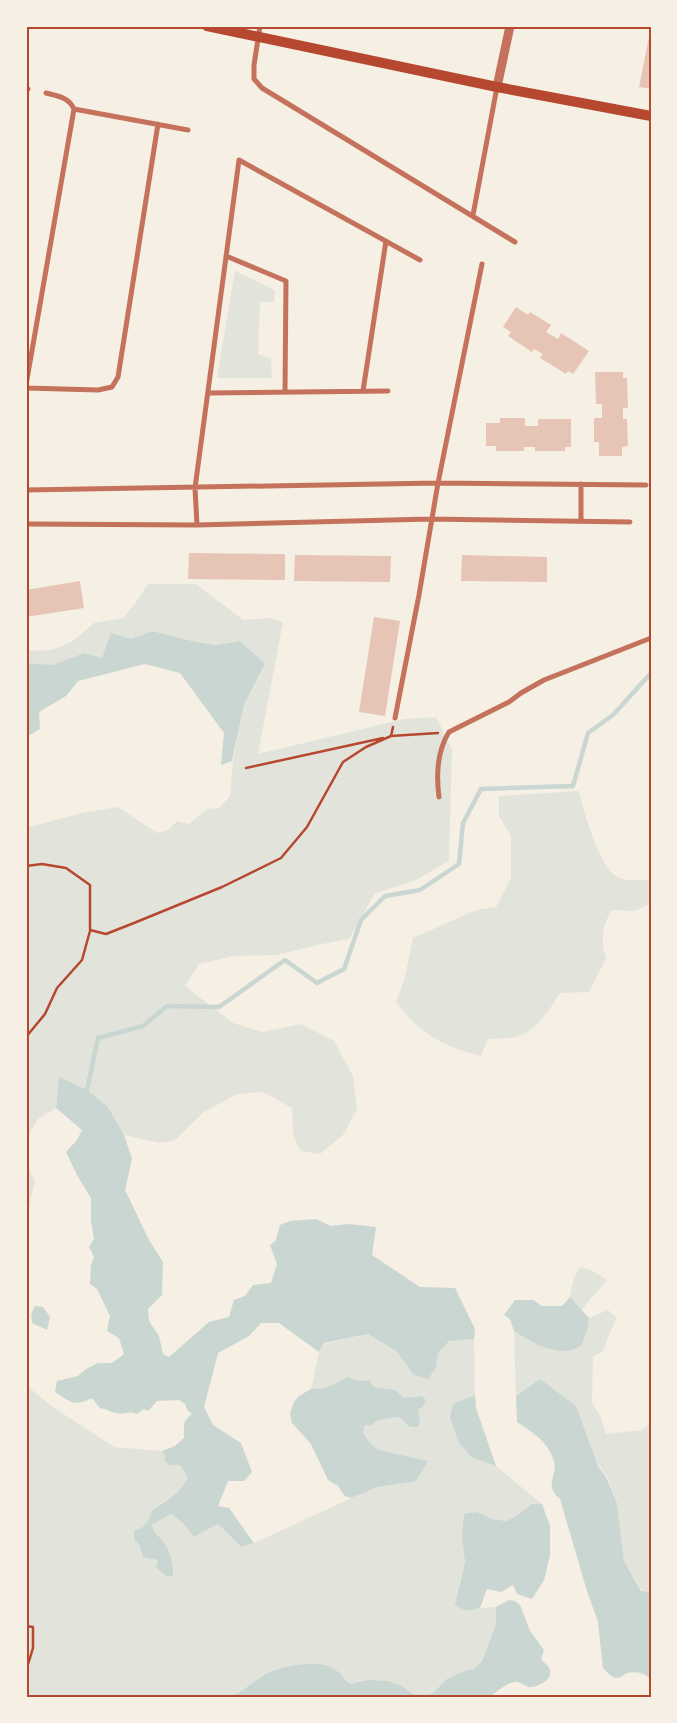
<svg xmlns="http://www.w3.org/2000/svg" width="677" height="1723" font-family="Inter,sans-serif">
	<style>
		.green { fill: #e2e4dc }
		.water { fill: #c9d6d2 }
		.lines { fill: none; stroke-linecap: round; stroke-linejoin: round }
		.stream { stroke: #c9d6d2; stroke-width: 4.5 }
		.building { fill: #e6c5b7 }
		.path { stroke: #b5482f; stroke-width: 2.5 }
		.minor { stroke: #c5725c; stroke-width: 5 }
		.tertiary { stroke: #c5725c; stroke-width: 9 }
		.secondary { stroke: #b5482f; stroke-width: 10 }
		.neatline { fill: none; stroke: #b5482f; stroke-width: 2 }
	</style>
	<rect width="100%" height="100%" fill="#f6efe4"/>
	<!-- green -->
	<path class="green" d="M235 271 275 290 274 302H260L258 354 271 358 272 378H217Z
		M148 584H196L243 620 270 618 283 622 258 754 404 719 436 717 452 749 449 861 414 881 375 893 349 939 317 945 277 955 234 956 199 964 185 986 233 1023 262 1032 301 1024 334 1041 353 1076 357 1110 343 1135 320 1154 300 1151 293 1134 292 1108 263 1092 237 1094 204 1112 174 1141 159 1143 124 1135 108 1107 59 1078 56 1108 38 1119 26 1139V828L81 813 118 807 157 833 168 830 177 821 189 824 207 809 219 808 230 796 233 761 244 705 265 665 240 641 216 645 196 642 152 631 131 639 102 658 84 653 53 665 26 663V651L52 650 73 641 94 623 123 618 134 605Z
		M579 791C584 812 599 868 619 878 625 881 644 880 651 880V903L635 911 612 910C601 927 601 940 606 959L589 992 560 993C552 1007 534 1033 516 1037 508 1039 497 1038 488 1039L481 1056C443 1047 419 1033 396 1002L404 981 413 938 476 910 496 907 511 878V836L499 816V796Z
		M26 1164 35 1181 26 1218Z
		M580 1267 591 1270 607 1280C599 1291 589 1299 582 1310L570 1297 574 1278Z
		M608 1310 617 1318 610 1332 603 1351 593 1357 592 1402 601 1418 606 1434 642 1430 651 1422V1592L642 1591 624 1561 617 1503 607 1477 540 1379 516 1396 514 1331 529 1341 552 1350 587 1331 589 1318Z
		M368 1334 397 1352 413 1374 436 1368 438 1353 449 1341 474 1339 475 1395 453 1404 471 1457 496 1466 542 1504H531L518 1515 506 1521 492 1519 477 1512 462 1538 465 1562 459 1585 466 1611 480 1608 496 1607V1624L482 1661 474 1669 464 1671 432 1695H425L413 1694 402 1686 368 1680 350 1684 340 1674 265 1675 242 1692 231 1697H26V1385L53 1407 114 1447 162 1451 165 1455 164 1460 169 1465H180L188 1478 178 1492 160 1504 183 1523 194 1537 218 1524 241 1547 254 1543 369 1490 390 1484 416 1481 427 1461 379 1450 371 1444 363 1433 365 1425H372L378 1420 400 1417 410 1427 420 1421 418 1409 388 1389 374 1387 369 1380 360 1381 348 1377 325 1388 311 1389 319 1352 324 1344Z"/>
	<!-- water -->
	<path class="water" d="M152 631 196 642 216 645 240 641 265 664 244 705 232 761 221 765 224 733 180 673 145 664 78 681 66 696 39 712 40 729 26 737V663L53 665 84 653 102 658 111 633 131 639Z
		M59 1077 87 1090 108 1107 124 1135 132 1159 125 1190 149 1240 163 1262 162 1295 148 1309 149 1321 159 1336 163 1354 169 1357 209 1322 229 1317 234 1300 245 1296 253 1285 271 1283 277 1264 270 1245 276 1240 280 1225 290 1221 316 1219 331 1226 349 1224 376 1227 372 1255 420 1287 455 1288 475 1329 474 1339 449 1341 438 1353 436 1368 428 1379 413 1374 397 1352 368 1334 324 1343 319 1352 279 1323H261L249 1336 218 1353 204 1407 213 1425 241 1443 252 1472 244 1481H228L218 1506 229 1508 254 1543 241 1547 218 1524 194 1537 183 1523 171 1514 152 1524C153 1532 155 1532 160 1538 170 1549 173 1562 173 1576L167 1577 156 1567 158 1560 143 1557 140 1546 134 1539V1531L143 1527 149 1519 152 1511 178 1492 188 1478 180 1465H169L164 1460 165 1455 162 1451 175 1446 184 1438C184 1425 182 1422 192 1414L187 1410 185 1404 179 1400 157 1401 148 1411 144 1409 137 1414C129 1410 123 1415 116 1413 110 1412 107 1409 100 1408L92 1398C75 1407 70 1402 55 1392L57 1381 78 1376 86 1369 98 1363H112L124 1354 119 1338 107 1331 110 1316 97 1289 90 1284 91 1265 94 1257 89 1247 94 1239 91 1221V1198L78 1177 66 1152 77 1140 82 1130 56 1108Z
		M570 1297 589 1318 587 1331 581 1346C576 1348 571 1351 566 1351 547 1352 529 1341 514 1331L510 1319 504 1315 515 1300H533L542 1306H562Z
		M35 1306 43 1307 50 1317 47 1330 32 1323 31 1314Z
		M348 1377 360 1381 369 1380 374 1387 395 1390 404 1398 422 1396 426 1400 423 1407 418 1409 420 1421 418 1427H410L399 1417 378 1420 372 1425H365L363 1433 371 1444 379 1450 428 1461 416 1481 378 1487 351 1498 345 1496 338 1486 328 1480 311 1444 292 1423 290 1413 294 1402 299 1396 311 1389 325 1388Z
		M540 1379 576 1406 598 1466 606 1477 617 1503 624 1561 641 1591 651 1592V1682C648 1673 637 1671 627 1673 623 1675 621 1678 616 1678 611 1677 607 1672 603 1668L598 1622 587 1591 560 1499C542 1484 560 1475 553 1458 547 1441 531 1431 517 1422L516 1396Z
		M475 1395 476 1408 496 1466 471 1457 458 1441 450 1417 453 1404Z
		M531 1504H542L550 1526V1555L544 1580 532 1599 517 1594 513 1585 501 1592 487 1589 480 1608 466 1611 455 1605 465 1562 462 1538 464 1514 477 1512 492 1519 506 1521 518 1515Z
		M509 1600 515 1601 520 1605 530 1631 544 1650 541 1659C543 1662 548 1665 549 1668 555 1679 538 1688 529 1687 524 1686 520 1681 514 1682 507 1683 499 1690 493 1694L492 1697H231C244 1691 253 1682 264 1675 281 1666 315 1659 333 1668 340 1672 344 1679 350 1684L368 1680 389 1681 402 1686 413 1694 425 1695 432 1694 447 1679 464 1671 474 1669 482 1661 496 1624V1607Z"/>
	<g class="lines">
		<!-- stream -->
		<path class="stream" d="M87 1090 98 1038 143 1026 167 1006 219 1007 285 960 317 983 344 969 361 920 385 896 420 890 459 864 463 823 481 789 573 786 588 733 613 715 651 673"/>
	</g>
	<!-- building -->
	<path class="building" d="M650 32H651V89L639 87Z
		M516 307 528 315 530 312 551 325 546 332 558 339 561 333 589 351 573 374 568 371 566 374 540 358 543 354 534 349 532 352 508 336 511 332 503 327Z
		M595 372H623V378H627L628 408H623V419H627L628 446 622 447V456H599V442H594V418H602V404H596Z
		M500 418H525V426H538V419H571V447H565V451H535V447H524V451H496V446H486V423H500Z
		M189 553 285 554V580L188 579Z
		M295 555 391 556 390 582 294 581Z
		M462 555 547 557V582L461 581Z
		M80 581 84 608 26 617V590Z
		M374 617 400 621 385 716 359 712Z"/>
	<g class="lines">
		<!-- path -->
		<path class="path" d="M391 736 438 733
			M246 768 383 738
			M26 866 42 864 66 868 90 885V930L106 934 134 923 222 887 281 858 307 827 343 762 366 747 391 736 393 727
			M26 1037 45 1014 57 988 82 960 90 931
			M26 1626 33 1627V1648L26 1671"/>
		<!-- minor -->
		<path class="minor" d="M260 26 254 65V79L262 88 515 242
			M26 89H28
			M74 109 188 130
			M473 215 497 87
			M226 256 286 281 285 392
			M26 385 74 109C69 97 57 96 46 93
			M26 388 98 390 112 387 118 377 158 124
			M363 391 386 241
			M208 393 388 391
			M26 490 438 483 646 485
			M581 521V484
			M26 524 197 525 431 519 630 522
			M197 525 195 488 239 160 420 260
			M395 718 419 595 438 483 482 264
			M439 797C436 774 437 751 449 732L509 702 521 693 544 680 651 638"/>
		<!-- tertiary -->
		<path class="tertiary" d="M497 87 510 26"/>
		<!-- secondary -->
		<path class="secondary" d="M207 26 497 87 651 116"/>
	</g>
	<!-- border -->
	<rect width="677" height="1723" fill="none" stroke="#f6efe4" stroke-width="55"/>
	<rect x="28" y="28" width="622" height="1668" class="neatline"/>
</svg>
